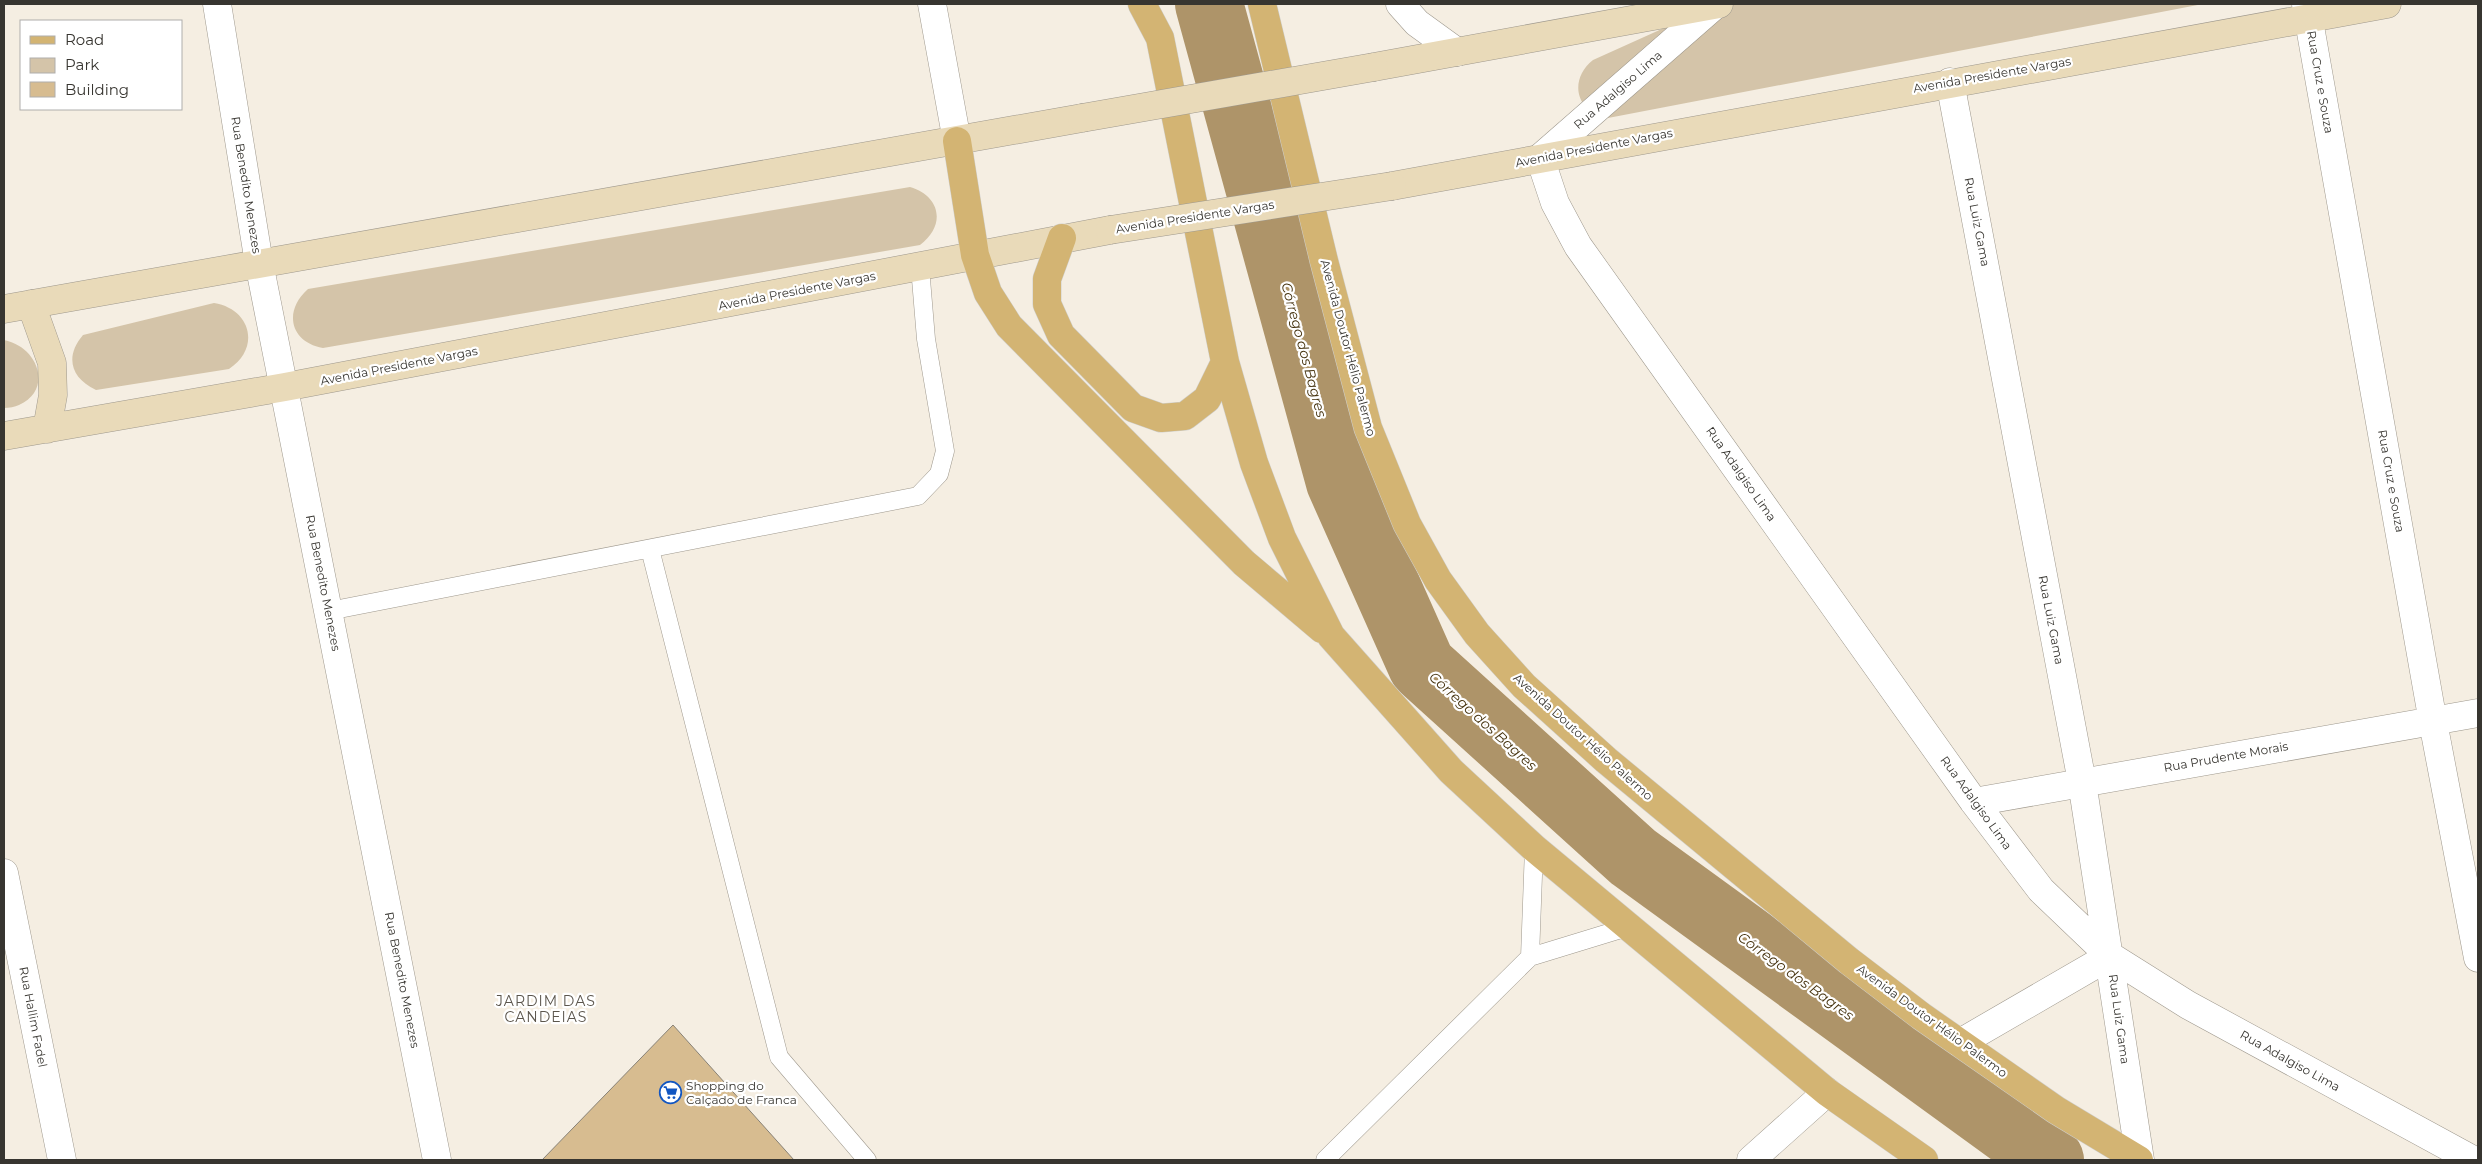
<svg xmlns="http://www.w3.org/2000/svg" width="2482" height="1164" font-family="Montserrat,sans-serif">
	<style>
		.green { fill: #d4c4a9 }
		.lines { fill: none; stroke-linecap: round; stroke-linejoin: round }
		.river { stroke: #ae9469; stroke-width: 68 }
		.building { fill: #d7bc90; stroke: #888277 }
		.service-casing { stroke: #9e988d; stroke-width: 19 }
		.minor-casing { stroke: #9e988d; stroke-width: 29 }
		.secondary-casing { stroke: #9e988d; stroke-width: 29 }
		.primary-casing { stroke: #cfcfcd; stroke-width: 29 }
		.service { stroke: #fff; stroke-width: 18 }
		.minor { stroke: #fff; stroke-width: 28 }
		.secondary { stroke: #e9dab9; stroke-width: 28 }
		.primary { stroke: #d3b473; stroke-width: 28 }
		.secondary-bridge-casing { stroke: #9e988d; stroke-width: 29; stroke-linecap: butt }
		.secondary-bridge { stroke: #e9dab9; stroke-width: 28 }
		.labels { text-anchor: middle; stroke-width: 4.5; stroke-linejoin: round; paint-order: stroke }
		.street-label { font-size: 12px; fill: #373530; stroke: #fff }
		.poi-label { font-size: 12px; fill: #373530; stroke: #fff; text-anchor: start }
		.water-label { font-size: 14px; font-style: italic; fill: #45320e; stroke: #fff }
		.neighbourhood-label { font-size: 14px; letter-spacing: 1px; fill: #5c564d; stroke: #fff }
	</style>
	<rect width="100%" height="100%" fill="#f5eee2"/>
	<!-- green -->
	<path class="green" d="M1722 4H2203L1608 118C1576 113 1568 80 1593 60L1715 5Z
		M910 187C941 196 946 226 920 245L323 348C290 342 283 311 308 289Z
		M214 303C251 309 261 348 229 369L96 390C70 378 65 356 83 335Z
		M4 340C39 347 53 390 19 405 15 407 9 408 4 408Z"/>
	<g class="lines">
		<!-- river -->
		<path class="river" d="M1209 4 1340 482 1422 666 1633 857 2050 1160"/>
	</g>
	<!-- building -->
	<path class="building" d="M673 1025 794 1160H542Z"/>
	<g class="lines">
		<defs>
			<path id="service" d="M650 549 779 1057 867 1160
				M329 611 918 496 939 474 945 451 926 339 920 267
				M1530 957 1534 848
				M1325 1160 1530 957 1628 927"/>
			<path id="minor" d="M217 4 259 263 437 1160
				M932 4 957 141
				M1400 4 1417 23 1457 52
				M2306 4 2433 722 2478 958
				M1715 5 1540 158 1555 203 1578 246 1974 802 2041 890 2110 956 2188 1005 2473 1160
				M1950 82 2082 782 2140 1160
				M1974 802 2478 713
				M4 873 62 1160
				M1960 1043 2110 956
				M1751 1160 1827 1092"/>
			<path id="secondary" d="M1374 67 1719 4
				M1392 186 2387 4
				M31 304 52 363 53 395 47 429
				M4 309 1082 118
				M4 436 285 387 1110 230"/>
			<path id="primary" d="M1142 4 1160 38 1225 362 1254 463 1282 538 1331 636 1451 771 1534 848 1827 1092 1924 1160
				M1262 4 1324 261 1368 428 1407 524 1438 580 1477 634 1524 686 1606 760 1849 961 1921 1016 2056 1110 2139 1160
				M957 141 975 255 988 293 1009 326 1244 563 1322 629
				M1062 238 1047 279V304L1061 335 1133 408 1161 418 1185 416 1207 399 1225 362"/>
		</defs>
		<!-- service casing -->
		<use href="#service" class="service-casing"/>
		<!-- minor casing -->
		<use href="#minor" class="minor-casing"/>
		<!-- secondary casing -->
		<use href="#secondary" class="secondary-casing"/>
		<!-- primary casing -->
		<use href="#primary" class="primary-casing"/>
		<!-- service -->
		<use href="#service" class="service"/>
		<!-- minor -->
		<use href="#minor" class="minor"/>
		<!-- secondary -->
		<use href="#secondary" class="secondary"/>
		<!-- primary -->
		<use href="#primary" class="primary"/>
		<defs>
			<path id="secondary-bridge" d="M1082 118 1374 67
				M1110 230 1392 186"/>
		</defs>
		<!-- secondary-bridge casing -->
		<use href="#secondary-bridge" class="secondary-bridge-casing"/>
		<!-- secondary-bridge -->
		<use href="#secondary-bridge" class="secondary-bridge"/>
	</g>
	<!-- icons -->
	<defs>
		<symbol id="supermarket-ring" viewBox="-11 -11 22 22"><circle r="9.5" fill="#fff" stroke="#1256c1" stroke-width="1.5"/><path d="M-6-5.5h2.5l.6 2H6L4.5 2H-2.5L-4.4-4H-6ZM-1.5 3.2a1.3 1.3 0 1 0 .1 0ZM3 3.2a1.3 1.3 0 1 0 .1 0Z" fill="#1256c1"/></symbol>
	</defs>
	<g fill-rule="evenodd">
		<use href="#supermarket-ring" x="658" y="1080" width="25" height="25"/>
	</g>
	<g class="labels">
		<!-- street labels -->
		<g class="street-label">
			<text transform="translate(1992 75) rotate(-10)" y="4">Avenida Presidente Vargas</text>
			<text transform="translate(2320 82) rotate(80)" y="4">Rua Cruz e Souza</text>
			<text transform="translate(1618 90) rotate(-41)" y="4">Rua Adalgiso Lima</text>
			<text transform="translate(1594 148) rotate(-11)" y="4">Avenida Presidente Vargas</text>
			<text transform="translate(246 185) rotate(81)" y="4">Rua Benedito Menezes</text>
			<text transform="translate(1195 217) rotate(-9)" y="4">Avenida Presidente Vargas</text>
			<text transform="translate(1977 222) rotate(79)" y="4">Rua Luiz Gama</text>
			<text transform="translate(797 291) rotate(-11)" y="4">Avenida Presidente Vargas</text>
			<text transform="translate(1348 348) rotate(75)" y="4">Avenida Doutor Hélio Palermo</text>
			<text transform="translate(399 366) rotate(-11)" y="4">Avenida Presidente Vargas</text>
			<text transform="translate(1741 474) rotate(55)" y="4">Rua Adalgiso Lima</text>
			<text transform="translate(2391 481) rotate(80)" y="4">Rua Cruz e Souza</text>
			<text transform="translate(323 583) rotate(79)" y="4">Rua Benedito Menezes</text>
			<text transform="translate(2051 620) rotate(79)" y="4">Rua Luiz Gama</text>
			<text transform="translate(1583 737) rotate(42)" y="4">Avenida Doutor Hélio Palermo</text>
			<text transform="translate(2226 757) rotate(-10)" y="4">Rua Prudente Morais</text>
			<text transform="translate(1976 803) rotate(54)" y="4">Rua Adalgiso Lima</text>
			<text transform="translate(402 980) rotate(79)" y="4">Rua Benedito Menezes</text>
			<text transform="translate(33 1017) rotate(79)" y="4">Rua Hallim Fadel</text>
			<text transform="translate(2119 1019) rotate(82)" y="4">Rua Luiz Gama</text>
			<text transform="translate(1932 1021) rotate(36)" y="4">Avenida Doutor Hélio Palermo</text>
			<text transform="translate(2290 1061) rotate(29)" y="4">Rua Adalgiso Lima</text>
		</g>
		<!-- poi labels -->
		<g class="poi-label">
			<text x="686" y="1090">Shopping do<tspan x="686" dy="14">Calçado de Franca</tspan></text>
		</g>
		<!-- water labels -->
		<g class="water-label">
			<text transform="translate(1304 350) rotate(75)" y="5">Córrego dos Bagres</text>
			<text transform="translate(1483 721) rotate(42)" y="5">Córrego dos Bagres</text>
			<text transform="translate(1796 976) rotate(36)" y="5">Córrego dos Bagres</text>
		</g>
		<!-- neighbourhood labels -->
		<g class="neighbourhood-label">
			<text x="546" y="1006">JARDIM DAS<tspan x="546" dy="16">CANDEIAS</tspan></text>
		</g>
	</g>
	<!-- border -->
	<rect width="2482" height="1164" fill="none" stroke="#373530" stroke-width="10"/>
	<!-- legend -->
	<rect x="20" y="20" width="162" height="90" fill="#ffffff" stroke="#afaeac"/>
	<rect x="30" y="36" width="25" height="8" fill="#d3b473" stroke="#afaeac"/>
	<text x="65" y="45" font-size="15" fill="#373530">Road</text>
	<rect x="30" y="58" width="25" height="15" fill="#d4c4a9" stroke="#afaeac"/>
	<text x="65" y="70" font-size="15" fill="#373530">Park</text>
	<rect x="30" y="82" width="25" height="15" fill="#d7bc90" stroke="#afaeac"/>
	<text x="65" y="95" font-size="15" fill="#373530">Building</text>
</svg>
